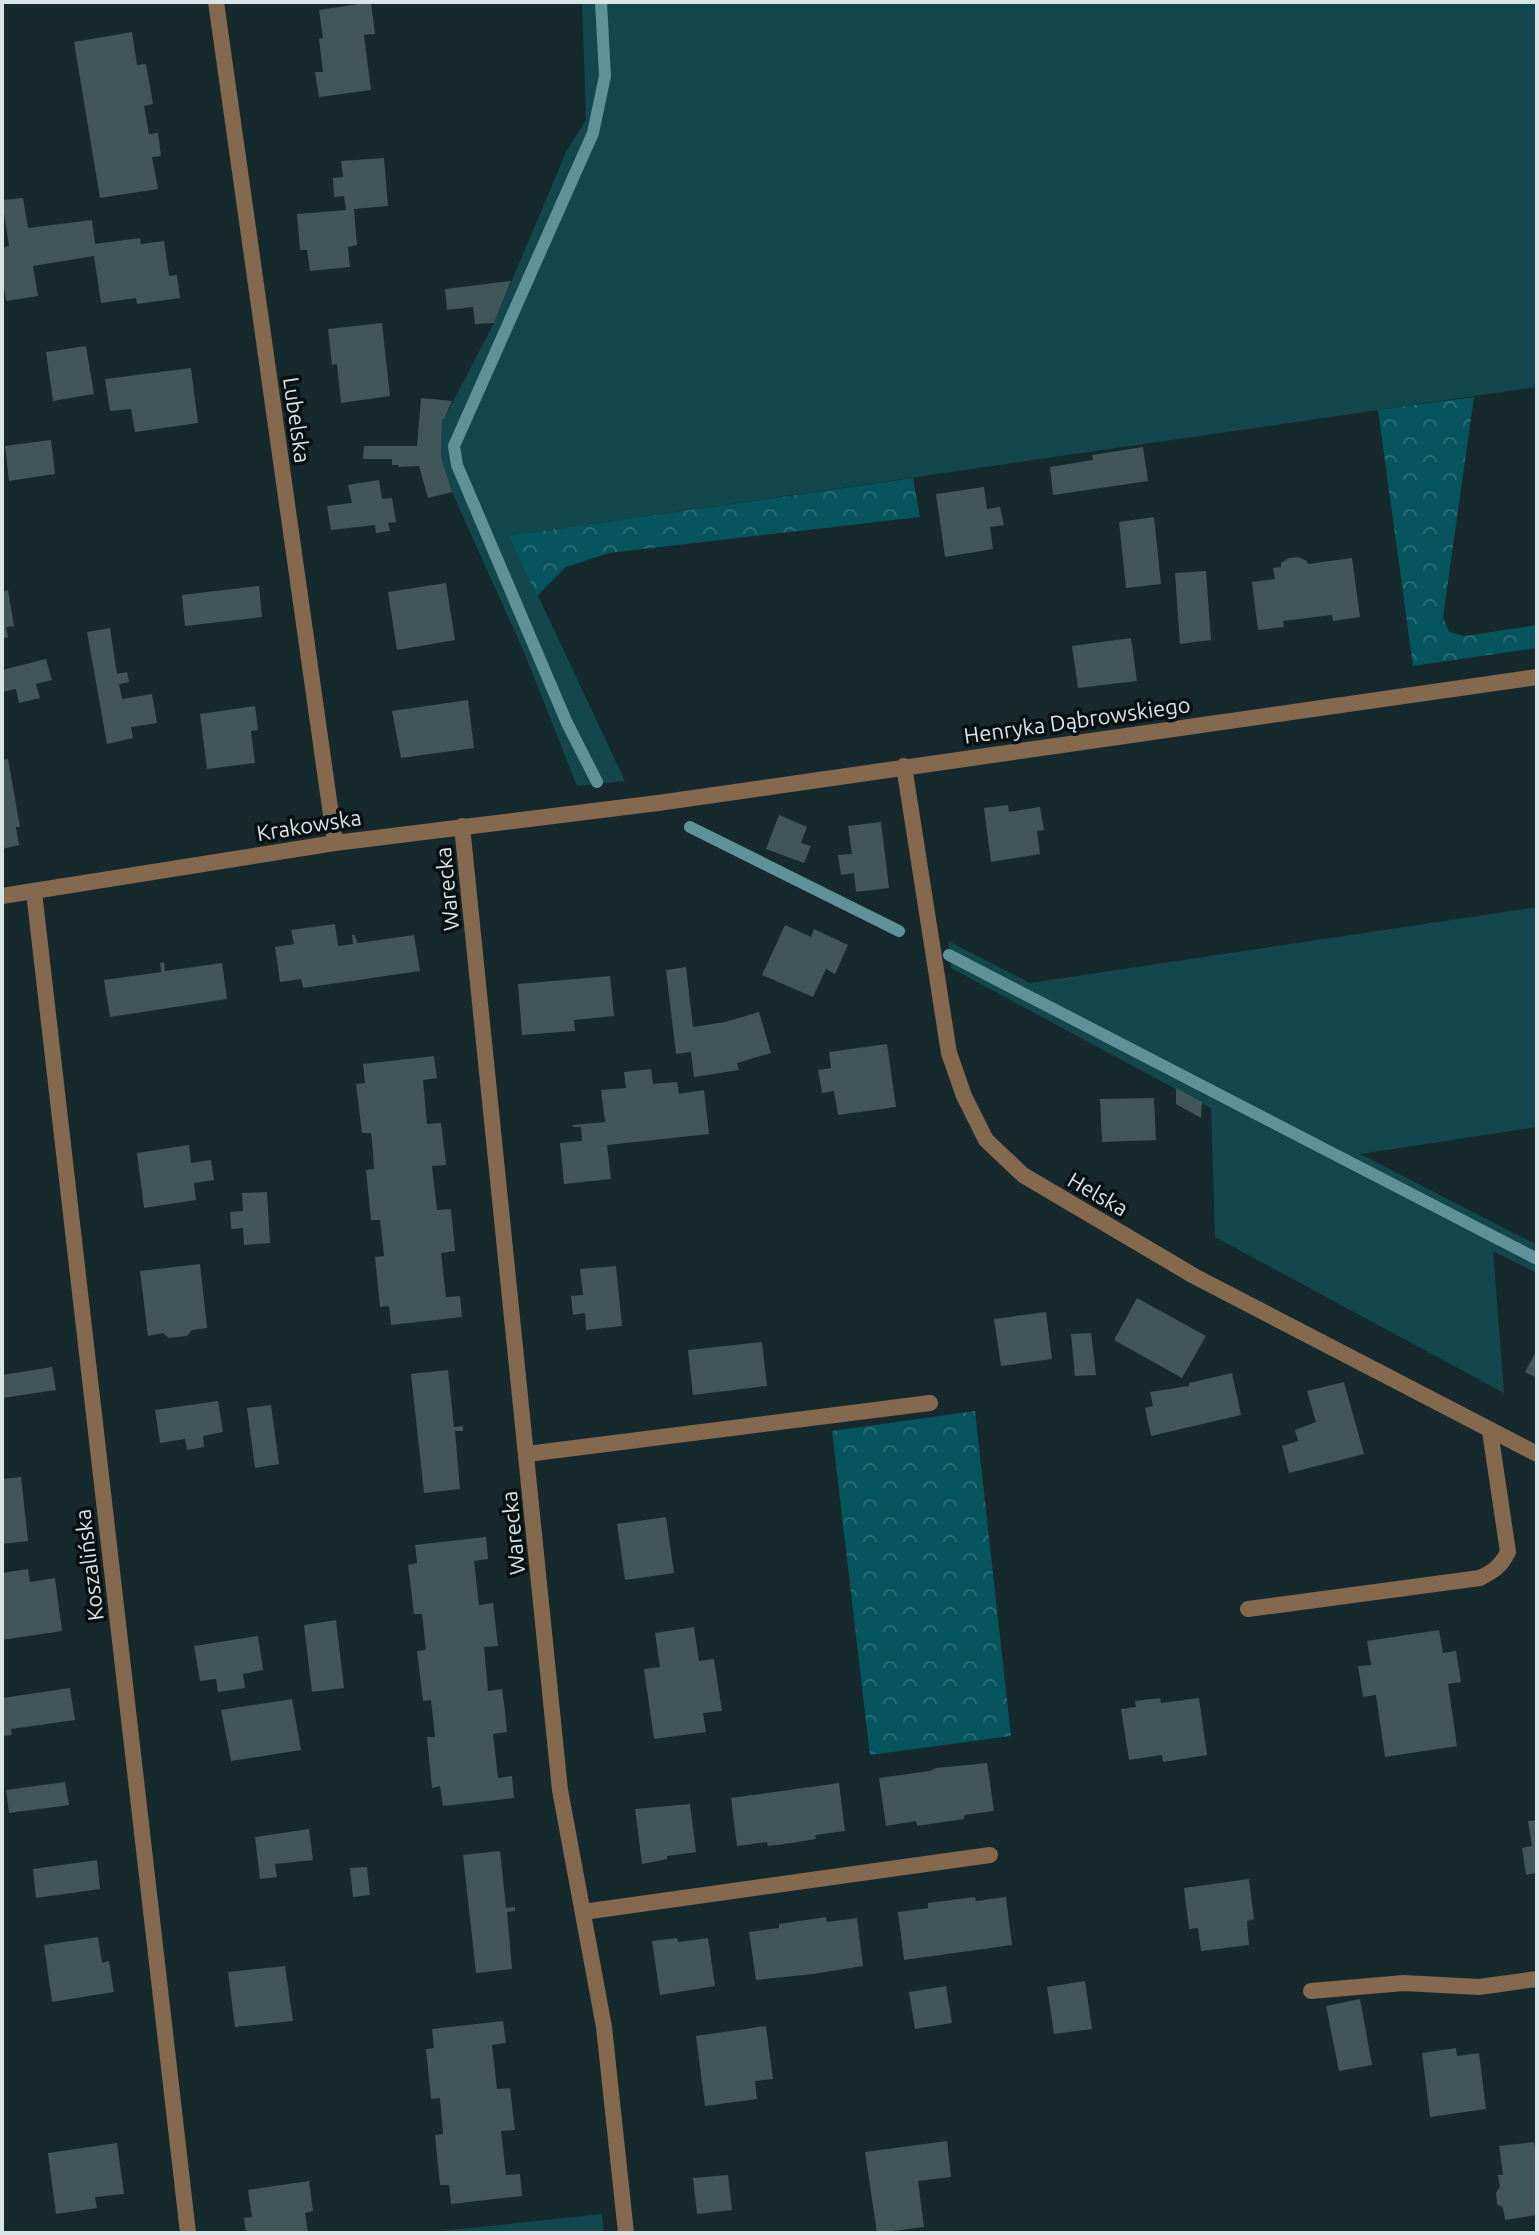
<svg xmlns="http://www.w3.org/2000/svg" width="1539" height="2235" font-family="Ubuntu,sans-serif">
	<style>
		.grass { fill: #12474e }
		.forest { fill: url(#forest-crowns) }
		.lines { fill: none; stroke-linecap: round; stroke-linejoin: round }
		.stream { stroke: #5f9199; stroke-width: 12 }
		.building { fill: #415659 }
		.service { stroke: #84694f; stroke-width: 16 }
		.minor { stroke: #84694f; stroke-width: 16 }
		.labels { text-anchor: middle; stroke-width: 7; stroke-linejoin: round; paint-order: stroke }
		.street-label { font-size: 22px; fill: #d8e4e6; stroke: #081012 }
	</style>
	<defs>
		<pattern id="forest-crowns" width="20" height="18" patternUnits="userSpaceOnUse" patternTransform="scale(2)"><rect width="20" height="18" fill="#06545d"/><path d="M2 6a3 3 0 1 1 6 0M12 15a3 3 0 1 1 6 0" fill="none" stroke="#2a6c74"/></pattern>
	</defs>
	<rect width="100%" height="100%" fill="#16292d"/>
	<!-- grass -->
	<path class="grass" d="M582 2H1537V387L510 536 625 781 577 786 524 652 452 492 441 457 442 419H444L494 323 567 150 586 120Z
		M1537 907V1127L1360 1154 1537 1245V1273L1493 1251 1504 1393 1215 1237 1211 1108 951 968 948 941 1030 983Z
		M602 2214 604 2233H423Z"/>
	<!-- forest -->
	<path class="forest" d="M1474 397 1443 617 1449 632 1465 636 1537 625V648L1413 666 1378 410Z
		M913 478 920 517 609 553 566 567 537 596 509 536Z
		M975 1411 1011 1736 870 1755 832 1431Z"/>
	<g class="lines">
		<!-- stream -->
		<path class="stream" d="M597 782 567 723 457 465 454 446 593 133 605 76 601 2
			M690 827 899 931
			M949 955 1537 1259"/>
	</g>
	<!-- building -->
	<path class="building" d="M371 2 375 34 364 35 371 90 319 97 315 72H323L319 39 323 38 319 10Z
		M132 32 137 65 146 64 153 104 144 106 149 134 158 133 161 156 152 157 158 189 100 198 74 42Z
		M384 158 388 206 354 209 357 245 348 247 350 267 310 271 307 250H300L297 214 346 210 344 196 334 197 333 178 343 177 341 161Z
		M23 198 28 228 92 220 95 244 140 238 141 244 164 241 169 276 177 275 180 298 137 304 136 298 101 303 94 256 33 266 38 296 6 301 2 276V248L9 246 2 200Z
		M511 281 494 323 475 324 473 307 447 310 445 289Z
		M382 323 390 396 341 403 337 364 332 365 328 329Z
		M86 346 94 394 53 401 46 352Z
		M191 368 198 423 135 432 131 409 110 411 105 379Z
		M421 398 452 401 444 419H442L441 457 452 492 428 498 419 466 398 467 399 465H392V459H363L364 446H417Z
		M51 440 55 474 9 481 5 446Z
		M1143 447 1148 481 1053 495 1050 467 1093 460 1092 455Z
		M379 480 382 499 392 498 396 522 388 523 390 531 376 533 375 525 331 530 327 506 352 503 348 485Z
		M984 487 987 509 1000 507 1004 525 990 527 993 549 945 557 936 494Z
		M1154 517 1161 584 1126 588 1119 522Z
		M1298 557 1307 561 1308 564 1352 558 1360 617 1333 621 1332 615 1283 621 1284 627 1258 630 1252 582 1275 579 1273 568 1281 567V563L1289 558Z
		M1206 571 1211 640 1180 644 1175 573Z
		M446 583 455 640 397 650 388 592Z
		M259 586 262 617 185 626 182 595Z
		M8 590 14 626 6 627 8 637 2 639V592Z
		M110 628 117 674 127 672 129 682 119 684 122 699 152 694 157 723 131 727 133 738 107 744 87 632Z
		M1131 638 1137 681 1078 688 1072 646Z
		M46 659 52 680 36 684 40 698 19 703 16 689 2 692V670Z
		M468 700 474 748 401 758 392 711Z
		M255 706 258 730 251 731 255 763 207 769 200 714Z
		M8 759 20 827H16L19 845 2 849V760Z
		M1008 805 1009 812 1040 807 1044 830 1037 831 1040 854 991 862 984 808Z
		M779 815 807 827 801 843 811 846 804 863 766 849Z
		M881 822 889 888 856 892 854 873 841 875 838 855 852 854 848 826Z
		M335 924 338 946 353 944 352 935H354L358 943 414 935 420 971 303 988 301 979 280 982 275 947 294 944 291 930Z
		M785 925 811 937 814 929 848 945 835 974 826 969 813 997 762 975Z
		M164 962 165 971 222 963 227 999 110 1017 104 980 161 972 160 963Z
		M686 967 693 1027 725 1022 759 1012 771 1053 737 1063 739 1070 694 1077 691 1052 676 1054 666 970Z
		M610 976 614 1016 574 1020 575 1031 522 1035 518 984Z
		M887 1044 896 1107 838 1115 834 1091 822 1093 818 1070 831 1068 829 1052Z
		M434 1056 437 1078 423 1080 427 1124 441 1123 446 1165 432 1166 437 1210 451 1209 455 1251 441 1253 446 1297 460 1296 462 1317 391 1325 389 1306 380 1307 375 1257 384 1256 380 1220H371L366 1170 374 1169 373 1151 371 1133H362L356 1084 365 1083 363 1064Z
		M651 1069 653 1084 677 1082 679 1094 704 1090 709 1134 607 1145 611 1179 564 1184 560 1143 582 1141 581 1127H573V1125L605 1122 601 1090 626 1088 624 1072Z
		M1176 1088 1202 1102 1201 1118 1176 1104Z
		M1154 1098 1156 1140 1102 1142 1100 1099Z
		M189 1145 191 1163 211 1160 214 1180 194 1183 196 1200 144 1208 137 1153Z
		M267 1192 270 1243 244 1245 243 1228 231 1229 230 1212 243 1211 242 1193Z
		M200 1264 207 1328 192 1330 187 1336 169 1338 163 1333 148 1336 140 1271Z
		M616 1266 622 1326 586 1330 585 1313 573 1315 571 1296 583 1295 580 1269Z
		M1137 1298 1206 1336 1182 1378 1114 1340Z
		M1046 1312 1052 1359 1001 1366 994 1319Z
		M1091 1333 1096 1375 1075 1376 1071 1334Z
		M762 1342 767 1386 693 1395 688 1350Z
		M1537 1350V1378L1525 1372Z
		M52 1367 56 1390 2 1398V1375Z
		M448 1370 454 1427 463 1426V1431H455L460 1489 424 1493 411 1374Z
		M1232 1373 1241 1415 1151 1436 1145 1408 1153 1406 1150 1392 1189 1386V1383Z
		M1344 1382 1364 1454 1289 1473 1282 1446 1298 1441 1295 1430 1316 1422 1307 1391Z
		M218 1401 223 1432 203 1436 204 1447 187 1450 185 1439 160 1443 155 1410Z
		M271 1405 279 1464 255 1468 247 1408Z
		M21 1477 28 1541 2 1544V1479Z
		M666 1517 674 1573 625 1580 617 1524Z
		M486 1537 488 1559 474 1561 479 1605 493 1603 498 1646 484 1647 488 1691 502 1689 505 1711 507 1732 493 1734 498 1778 512 1776 514 1798 443 1806 440 1786 432 1788 427 1737H435L433 1718 431 1700 423 1701 417 1651 426 1650 422 1614H414L408 1565 417 1563 415 1545Z
		M28 1569 30 1582 55 1578 62 1631 2 1640V1573Z
		M336 1620 344 1688 312 1692 304 1625Z
		M694 1627 699 1661 714 1659 722 1711 703 1713 706 1732 654 1739 644 1669 660 1667 655 1633Z
		M1439 1630 1443 1653 1456 1651 1461 1682 1448 1684 1457 1746 1385 1757 1376 1695 1363 1697 1359 1672 1358 1666 1371 1665 1367 1641Z
		M258 1636 263 1670 243 1674 245 1688 218 1692 216 1679 200 1681 194 1646Z
		M70 1688 75 1720 11 1729 12 1735 2 1736V1698Z
		M1160 1698 1161 1703 1199 1698 1207 1755 1163 1762 1162 1755 1129 1760 1121 1709 1136 1707 1135 1701Z
		M292 1699 301 1750 231 1761 221 1710Z
		M987 1763 994 1811 964 1815V1819L917 1826 916 1821 886 1826 879 1778 930 1771 936 1768Z
		M65 1782 69 1805 9 1813 6 1790Z
		M839 1783 845 1831 815 1835 816 1839 792 1843 768 1846 767 1842 737 1846 731 1798Z
		M690 1804 696 1852 667 1856V1859L642 1864 635 1809Z
		M1537 1820V1873L1526 1875 1522 1848 1532 1846 1528 1821Z
		M309 1829 313 1860 275 1864 277 1877 260 1879 255 1837Z
		M500 1851 506 1908 515 1907V1911L507 1912 512 1969 476 1973 463 1855Z
		M97 1860 100 1889 36 1898 33 1869Z
		M367 1867 370 1895 353 1897 350 1868Z
		M1249 1879 1254 1919 1247 1921 1249 1945 1201 1951 1198 1928 1189 1929 1184 1888Z
		M975 1897 976 1901 1006 1897 1012 1945 904 1960 898 1912 928 1908V1903Z
		M826 1917 827 1922 857 1918 863 1966 813 1974 756 1980 749 1932 779 1928V1924Z
		M98 1937 102 1963 109 1961 114 1992 52 2002 44 1945Z
		M677 1938 678 1942 708 1938 715 1986 660 1995 652 1941Z
		M285 1966 293 2021 235 2027 228 1972Z
		M1085 1981 1092 2029 1054 2034 1047 1987Z
		M946 1986 952 2023 915 2029 909 1992Z
		M1360 1999 1372 2065 1339 2071 1326 2006Z
		M503 2021 506 2043 492 2045 497 2089 510 2088 515 2130 501 2131 506 2175 520 2174 522 2196 451 2204 449 2185H440L435 2135 443 2134 440 2098 431 2099 426 2049 434 2048 432 2029Z
		M766 2026 773 2079 755 2081 757 2099 705 2106 696 2036Z
		M1456 2048 1457 2056 1479 2053 1486 2109 1430 2117 1422 2053Z
		M947 2141 951 2177 918 2181 924 2227 877 2233 865 2152Z
		M1534 2142 1537 2162V2215L1505 2220 1503 2208 1497 2204 1496 2193 1500 2187 1498 2175H1503L1499 2146Z
		M117 2143 124 2194 95 2197 97 2208 56 2214 48 2153Z
		M728 2175 732 2210 697 2214 693 2178Z
		M309 2181 313 2211 305 2213 308 2233H246L244 2218 252 2217 248 2190Z"/>
	<g class="lines">
		<!-- service -->
		<path class="service" d="M527 1454 930 1403
			M1248 1609 1480 1578C1494 1571 1501 1566 1508 1552L1490 1431
			M583 1912 990 1855
			M1311 1991 1404 1983 1479 1987 1537 1979"/>
		<!-- minor -->
		<path class="minor" d="M216 2 335 843
			M904 766 949 1053 964 1096 986 1140 1023 1175 1194 1276 1537 1454
			M462 826 560 1790 604 2027 626 2233
			M34 892 188 2233
			M2 896 335 843 658 803 1537 677"/>
	</g>
	<g class="labels">
		<!-- street labels -->
		<g class="street-label">
			<text transform="translate(297 420) rotate(82)" y="8">Lubelska</text>
			<text transform="translate(1077 720) rotate(-8)" y="8">Henryka Dąbrowskiego</text>
			<text transform="translate(309 825) rotate(-9)" y="8">Krakowska</text>
			<text transform="translate(447 889) rotate(-96)" y="8">Warecka</text>
			<text transform="translate(1098 1194) rotate(30)" y="8">Helska</text>
			<text transform="translate(513 1533) rotate(-96)" y="8">Warecka</text>
			<text transform="translate(89 1565) rotate(-97)" y="8">Koszalińska</text>
		</g>
	</g>
	<!-- border -->
	<rect width="1539" height="2235" fill="none" stroke="#d8e4e6" stroke-width="8"/>
</svg>
